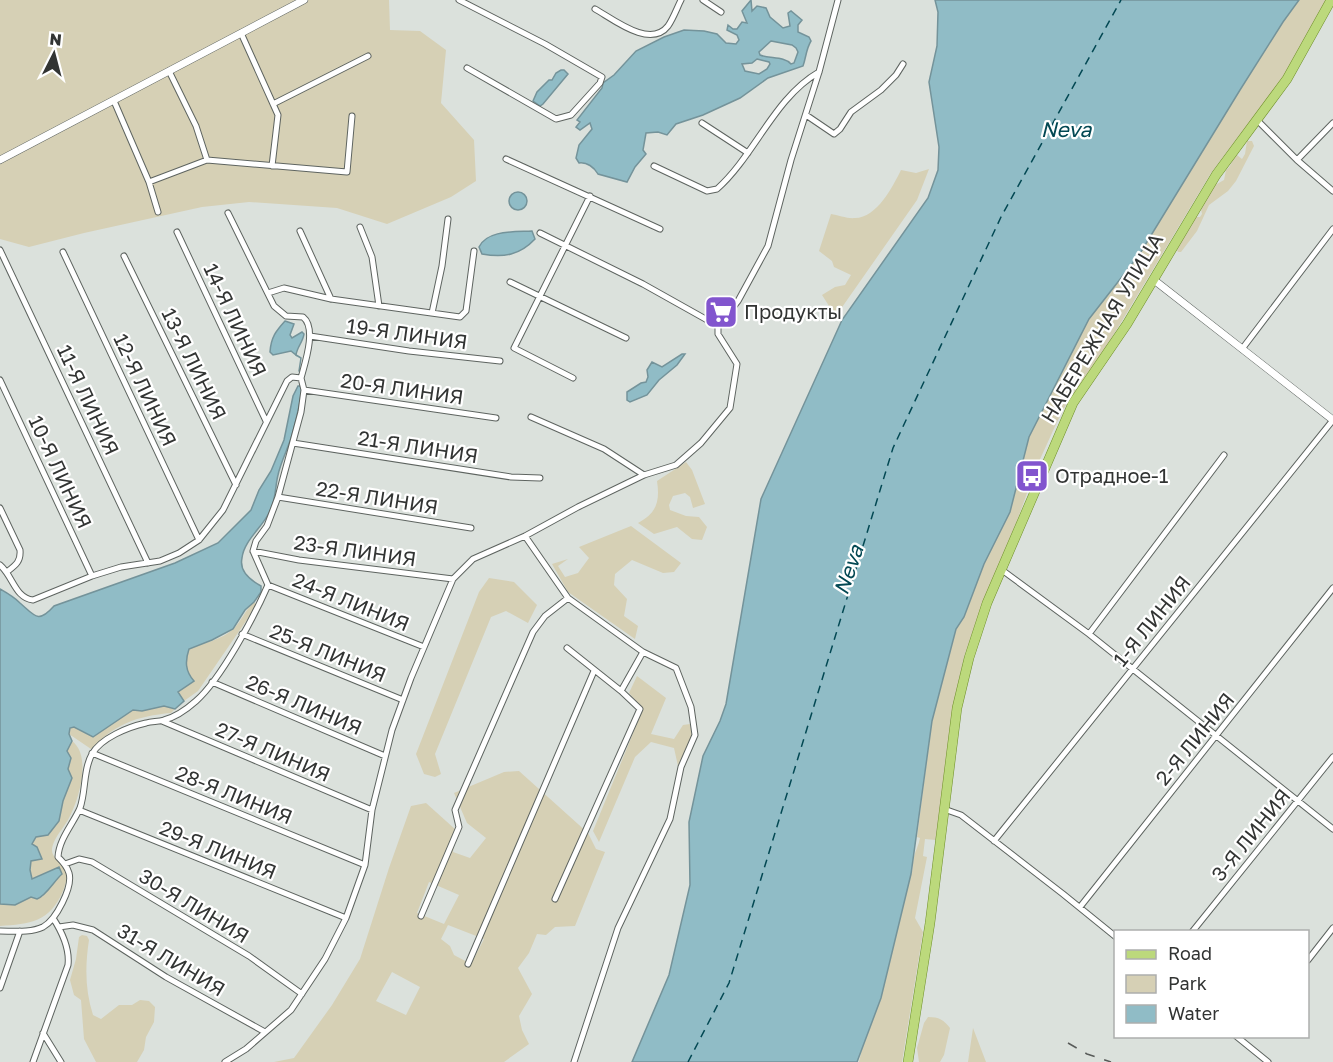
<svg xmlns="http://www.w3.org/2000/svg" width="1333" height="1062" font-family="'Golos Text',sans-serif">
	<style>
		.green { fill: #d6d0b5; fill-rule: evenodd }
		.water { fill: #90bcc6; stroke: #74939a; stroke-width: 1.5; fill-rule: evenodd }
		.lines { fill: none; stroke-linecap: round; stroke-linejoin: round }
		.stream { stroke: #74939a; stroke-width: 1.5 }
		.ferry { stroke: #034853; stroke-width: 1.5; stroke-dasharray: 8 6; stroke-linecap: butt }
		.minor-casing { stroke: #5e6460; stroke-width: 7 }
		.tertiary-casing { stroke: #5e6460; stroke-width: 8 }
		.primary-casing { stroke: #6e8e29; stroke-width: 10 }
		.minor { stroke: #fff; stroke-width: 5 }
		.tertiary { stroke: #fff; stroke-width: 7 }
		.primary { stroke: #bcd97c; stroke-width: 9 }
		.rail { stroke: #595c5a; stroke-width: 1.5; stroke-dasharray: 10 10; stroke-linecap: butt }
		.labels { text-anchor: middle; stroke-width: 4.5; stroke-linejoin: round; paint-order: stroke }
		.poi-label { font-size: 20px; fill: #323433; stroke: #fff; text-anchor: start }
		.street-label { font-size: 20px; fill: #323433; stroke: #fff }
		.water-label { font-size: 21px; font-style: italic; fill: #034853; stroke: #fff }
	</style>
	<rect width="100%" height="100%" fill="#dbe1dc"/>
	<!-- green -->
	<path class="green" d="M0 0H389L390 30 420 31 446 50 441 103 474 140 476 181 451 197 387 224 337 208 249 202 202 207 84 233 29 247 0 239Z
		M1299 0H1326L1282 79 1211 173 1108 344 1068 401 1057 422 1036 468 1017 521 983 601 964 657 953 707 936 840 925 839 923 856 927 857 915 918 923 932 902 1062H859L863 1044 881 998 910 877C914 869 912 865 914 857 915 851 919 845 920 838L917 837 932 721 956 629 964 617 984 564 1010 512 1029 437 1089 319 1139 255 1240 90 1283 22Z
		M1247 141H1252L1254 146 1236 181 1228 191 1209 205 1197 231 1181 252H1178L1177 250C1181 241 1193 225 1196 217H1200L1202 214 1201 209 1215 185 1224 180 1226 170C1232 166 1231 160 1237 155L1242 159 1245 154Z
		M929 169 917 200 838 313 831 309 822 295 835 287 845 285 851 275 834 267 832 261 819 251 831 214C838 215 848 219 855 218 877 218 893 186 901 170L916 173Z
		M686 462 692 470 705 504 693 508 690 497 685 493 673 496 669 505 670 510 686 516 699 517 707 527 702 540 692 539 677 527 654 534 638 523C657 513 660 501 657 481Z
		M631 526 681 563 674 572 663 573 632 560 615 574 614 585 627 599 624 616 638 626 635 639 568 592 552 564 568 559 558 566 565 577 578 573 589 558 579 547Z
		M489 578 514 582 537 605 528 623 506 611 491 617 435 754 441 774 435 777 424 774 416 754 479 592Z
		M254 602 257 605 198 691 184 701 178 692 184 687 189 676 185 661 189 648C203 644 223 639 233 629 242 621 244 611 254 602Z
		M637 676 666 698 651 734 674 739 683 725 690 724 692 736 678 766 674 748 651 742 635 757 599 842 593 831 643 709 629 693Z
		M164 706 175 709 171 713C137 716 115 724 91 749L69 734V728L74 727 93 737 133 710 142 711Z
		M72 741C92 756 79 799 69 818 65 826 58 833 54 842 47 858 60 858 65 869 68 875 66 884 63 891 50 922 30 924 0 926V904L15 905 31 897H42L62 874 58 868 31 879 30 870 31 861 41 859 32 845 36 837 48 835 59 821 63 801 72 778 68 769 71 758 67 751Z
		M519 771 588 833 596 849 605 852 575 926 555 927 546 935 537 934 529 953 518 968 532 994 519 1016 522 1030 529 1044 504 1062H274L294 1058 332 1005 360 959 389 868 411 806 426 803 456 830 453 852 470 858 486 838 467 823 454 793 504 772ZM429 882 459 895 444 924 417 913ZM448 925 484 939 471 964 454 955 450 946 441 939ZM392 972 420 987 406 1015 376 1001Z
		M82 935 87 936 89 940C85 966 85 990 93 1015L101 1019 119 1005H132L140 1000 149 1001 155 1007 154 1022 146 1037 144 1050 137 1062H96L84 1039 81 1000 74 995 70 980 76 959 79 937Z
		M928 1017C939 1017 944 1020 950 1028L944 1055 940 1062H919L917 1048 924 1023Z
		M973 1028 986 1062H968Z"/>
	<!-- water -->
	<path class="water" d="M751 0 752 11 757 6 766 8 770 17 783 28 790 26 788 13 791 11 802 20 798 25V32L809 37 811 41C806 49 806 58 803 66L768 78 740 98 703 115 676 124 667 135 658 132 646 133 643 150 646 154 635 167 627 182 598 174C594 167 587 162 579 163L576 158 579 145 592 129 590 123 580 130 576 127 580 122 577 120 602 88 603 83 614 75 636 51 664 37 684 30 704 31 717 34 726 43 736 44 739 40 737 35 727 30 728 25 733 29H737L742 22 747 23 742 11ZM771 41 792 45 796 48 798 52 794 63 791 64C784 56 770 59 760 55L759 52ZM757 59 769 62 770 64 767 69 759 74 745 71 742 64 752 63Z
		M935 0H1299L1283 22 1240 90 1139 255 1089 319 1029 437 1010 512 984 564 964 617 956 629 932 721 911 874 881 998 857 1062H632L669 975 690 885 689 822 703 756 720 721 726 704 761 499 842 320 928 198 938 170 939 147 929 82 937 46 938 12Z
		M561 70H564L568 74 543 104 540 106 533 101 537 92 549 80H552L556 73Z
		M509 201a9 9 0 1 1 18 0a9 9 0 1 1-18 0Z
		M532 231 535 239C520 255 504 258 482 254L479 247C487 230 514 232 532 231Z
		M285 321 294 324 290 335 292 338 302 332 304 334C303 342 297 347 296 355L291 351 273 355 270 352C271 337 276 331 285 321Z
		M682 354H685L677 365 659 380 647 395 630 402 627 400V392L641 383 646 382 648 377 647 370 652 362 662 367Z
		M298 386H302C301 402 296 420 292 435 288 449 281 461 278 475 275 487 276 499 270 511 263 527 244 540 242 558 239 571 250 580 261 586V592L254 602 245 610 233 629 212 640 189 649C185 661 185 671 194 681L178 692 184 701 175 709 164 706 142 711 133 710 93 737 74 727 70 728 69 734 72 741 67 751 71 758 68 769 72 778 63 801 59 821 48 835 36 837 32 844 37 847 42 859 31 861 30 870 32 879 59 867 62 874C54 881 46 896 37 899L31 897 15 905 0 904V589C7 593 14 597 20 603 35 616 38 624 54 606L175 563 218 543 251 510 259 490 271 471 284 440 293 396Z"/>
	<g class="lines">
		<!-- stream -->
		<path class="stream" d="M296 355 301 358 299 371"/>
		<!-- ferry -->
		<path class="ferry" d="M688 1062 729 983 893 448 1001 217 1121 0"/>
		<defs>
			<path id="minor" d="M459 0 545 44 602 77 600 83 571 115 556 119 467 68
				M703 0 721 12
				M595 9C613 19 650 49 668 26 673 19 677 8 681 0
				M241 33 278 115 272 166
				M169 71 196 126 207 160
				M114 101 149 182 158 212
				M273 104 368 56
				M806 115 834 134 840 129 851 112 881 90 896 75 903 64
				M1257 120 1297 160 1333 191
				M702 123 748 153
				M506 159 660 229
				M1297 160 1333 123
				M654 166 707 191 717 189C755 155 774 98 819 72
				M149 182 207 160 347 172 352 116
				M228 213 274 306 286 316 303 317C317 328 305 363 301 378
				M360 227 372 257 379 306
				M300 231 331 299
				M177 232 266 421
				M540 233 643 284 718 326
				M0 250 148 563
				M63 252 199 540
				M124 256 236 485
				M510 282 626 338
				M268 293 284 288 331 299 460 317 466 311 474 251
				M432 313 442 266 448 219
				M310 336 409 351 500 361
				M1242 349 1333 229
				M573 378 514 348 590 196
				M0 380 92 576
				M304 390 496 418
				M531 417 604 449 644 475
				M293 443 511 477 540 478
				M278 497 471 528
				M0 508 20 550C21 561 16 565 8 571
				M525 536 568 598 643 652 676 668 691 707 695 735 681 767 670 819 618 928 574 1062
				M253 551 299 560 453 579
				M0 565C13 576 15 598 33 600L92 576 121 567 160 561 179 553 199 540 223 510 287 381 292 377 301 378 304 390 301 412 278 497 267 526 256 541 253 551 268 585C254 617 221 679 196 701 187 709 176 717 164 720 158 722 152 721 146 723 128 727 101 738 92 754 83 770 86 791 80 808 73 824 59 839 58 857 63 862 67 866 69 873 73 887 56 920 43 927 31 933 13 931 0 931
				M1002 570 1089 634 1333 829
				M268 585 424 647
				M242 634 403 700
				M1089 634 1224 455
				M212 682 385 756
				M621 691 643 652
				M162 721 372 810
				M92 753 365 865
				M944 809 961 815 1063 894 1116 937
				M79 810 346 918
				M994 841 1333 420
				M65 864 79 859 92 862 249 956 302 994
				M555 899 640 709 621 691 567 648
				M1080 907 1333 588
				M421 916 459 827 455 810 533 632 545 616 568 598
				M59 927 73 925 93 930 166 977 265 1032
				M1192 932 1333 757
				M1308 960 1333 928
				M468 964 594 671
				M0 988 20 931
				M43 1033 61 1062
				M1236 1036 1268 1062
				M33 1062 68 965C70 948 62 932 53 918
				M225 1062 246 1049 291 1010 325 959 346 918 365 865 372 810 392 730 411 678 453 579 473 559 525 536 578 507 644 475 676 465 701 443 730 408 737 364 718 334V326L738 301 768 246 791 160 819 72 838 0"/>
			<path id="tertiary" d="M0 160 304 0
				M1154 280 1333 420"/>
			<path id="primary" d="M908 1062 930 923 957 708 969 658 987 603 1073 403 1127 324 1216 175 1287 79 1331 0"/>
		</defs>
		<!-- minor casing -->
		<use href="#minor" class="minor-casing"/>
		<!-- tertiary casing -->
		<use href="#tertiary" class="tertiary-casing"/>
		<!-- primary casing -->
		<use href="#primary" class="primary-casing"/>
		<!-- minor -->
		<use href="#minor" class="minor"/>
		<!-- tertiary -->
		<use href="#tertiary" class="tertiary"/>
		<!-- primary -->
		<use href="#primary" class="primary"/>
		<!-- rail -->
		<path class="rail" d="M1068 1043 1087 1054 1111 1062"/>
	</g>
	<!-- icons -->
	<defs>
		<symbol id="supermarket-square" viewBox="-11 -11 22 22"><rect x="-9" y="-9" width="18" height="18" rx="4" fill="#8255ce" stroke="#fff"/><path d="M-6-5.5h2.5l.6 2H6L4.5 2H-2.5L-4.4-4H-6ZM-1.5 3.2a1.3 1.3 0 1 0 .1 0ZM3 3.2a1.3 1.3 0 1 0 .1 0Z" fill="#fff"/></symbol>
		<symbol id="bus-square" viewBox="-11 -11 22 22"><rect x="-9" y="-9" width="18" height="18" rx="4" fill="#8255ce" stroke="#fff"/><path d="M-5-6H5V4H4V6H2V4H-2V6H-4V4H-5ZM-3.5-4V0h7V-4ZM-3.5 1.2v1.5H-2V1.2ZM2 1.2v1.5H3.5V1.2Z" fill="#fff"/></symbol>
	</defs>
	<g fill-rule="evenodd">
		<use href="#supermarket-square" x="702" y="293" width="38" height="38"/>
		<use href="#bus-square" x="1013" y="457" width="38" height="38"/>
	</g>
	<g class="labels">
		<!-- poi labels -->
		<g class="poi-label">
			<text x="744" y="319">Продукты</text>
			<text x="1055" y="483">Отрадное-1</text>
		</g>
		<!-- street labels -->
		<g class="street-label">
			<text transform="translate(235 320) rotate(65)" y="7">14-Я ЛИНИЯ</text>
			<text transform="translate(1102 328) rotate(-59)" y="7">НАБЕРЕЖНАЯ УЛИЦА</text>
			<text transform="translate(407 334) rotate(8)" y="7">19-Я ЛИНИЯ</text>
			<text transform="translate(194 364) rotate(64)" y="7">13-Я ЛИНИЯ</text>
			<text transform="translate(402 389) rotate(8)" y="7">20-Я ЛИНИЯ</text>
			<text transform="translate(145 390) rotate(65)" y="7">12-Я ЛИНИЯ</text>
			<text transform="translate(88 400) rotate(65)" y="7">11-Я ЛИНИЯ</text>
			<text transform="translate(418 447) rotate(9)" y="7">21-Я ЛИНИЯ</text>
			<text transform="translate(60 472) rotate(65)" y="7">10-Я ЛИНИЯ</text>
			<text transform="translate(377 498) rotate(9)" y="7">22-Я ЛИНИЯ</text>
			<text transform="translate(355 551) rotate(8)" y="7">23-Я ЛИНИЯ</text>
			<text transform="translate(351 602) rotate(22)" y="7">24-Я ЛИНИЯ</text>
			<text transform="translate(1152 621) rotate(-51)" y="7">1-Я ЛИНИЯ</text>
			<text transform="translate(328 653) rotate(22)" y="7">25-Я ЛИНИЯ</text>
			<text transform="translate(304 705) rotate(23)" y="7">26-Я ЛИНИЯ</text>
			<text transform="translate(1195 739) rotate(-51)" y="7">2-Я ЛИНИЯ</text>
			<text transform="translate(273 752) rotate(23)" y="7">27-Я ЛИНИЯ</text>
			<text transform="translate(234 795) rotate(22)" y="7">28-Я ЛИНИЯ</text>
			<text transform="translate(1251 835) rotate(-51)" y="7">3-Я ЛИНИЯ</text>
			<text transform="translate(218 850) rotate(22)" y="7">29-Я ЛИНИЯ</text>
			<text transform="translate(194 906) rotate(31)" y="7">30-Я ЛИНИЯ</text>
			<text transform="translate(171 960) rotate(31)" y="7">31-Я ЛИНИЯ</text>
		</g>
		<!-- water labels -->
		<g class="water-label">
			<text x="1066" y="137">Neva</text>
			<text transform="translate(849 570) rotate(-71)" y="7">Neva</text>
		</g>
	</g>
	<!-- legend -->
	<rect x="1114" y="930" width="195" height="108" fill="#ffffff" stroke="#adaead" stroke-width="1.5"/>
	<rect x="1126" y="950" width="30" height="9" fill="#bcd97c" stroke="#adaead" stroke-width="1.5"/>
	<text x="1168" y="960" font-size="18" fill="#323433">Road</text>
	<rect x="1126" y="975" width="30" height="18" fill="#d6d0b5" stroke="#adaead" stroke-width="1.5"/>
	<text x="1168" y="990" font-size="18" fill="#323433">Park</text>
	<rect x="1126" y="1005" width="30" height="18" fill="#90bcc6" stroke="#adaead" stroke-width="1.5"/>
	<text x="1168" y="1020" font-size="18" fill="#323433">Water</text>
	<!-- north arrow -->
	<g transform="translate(54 54) rotate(6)" stroke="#ffffff" stroke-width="4.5" paint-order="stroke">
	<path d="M0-4.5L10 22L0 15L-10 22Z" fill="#323433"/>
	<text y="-9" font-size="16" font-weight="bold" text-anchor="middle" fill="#323433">N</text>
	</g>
</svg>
